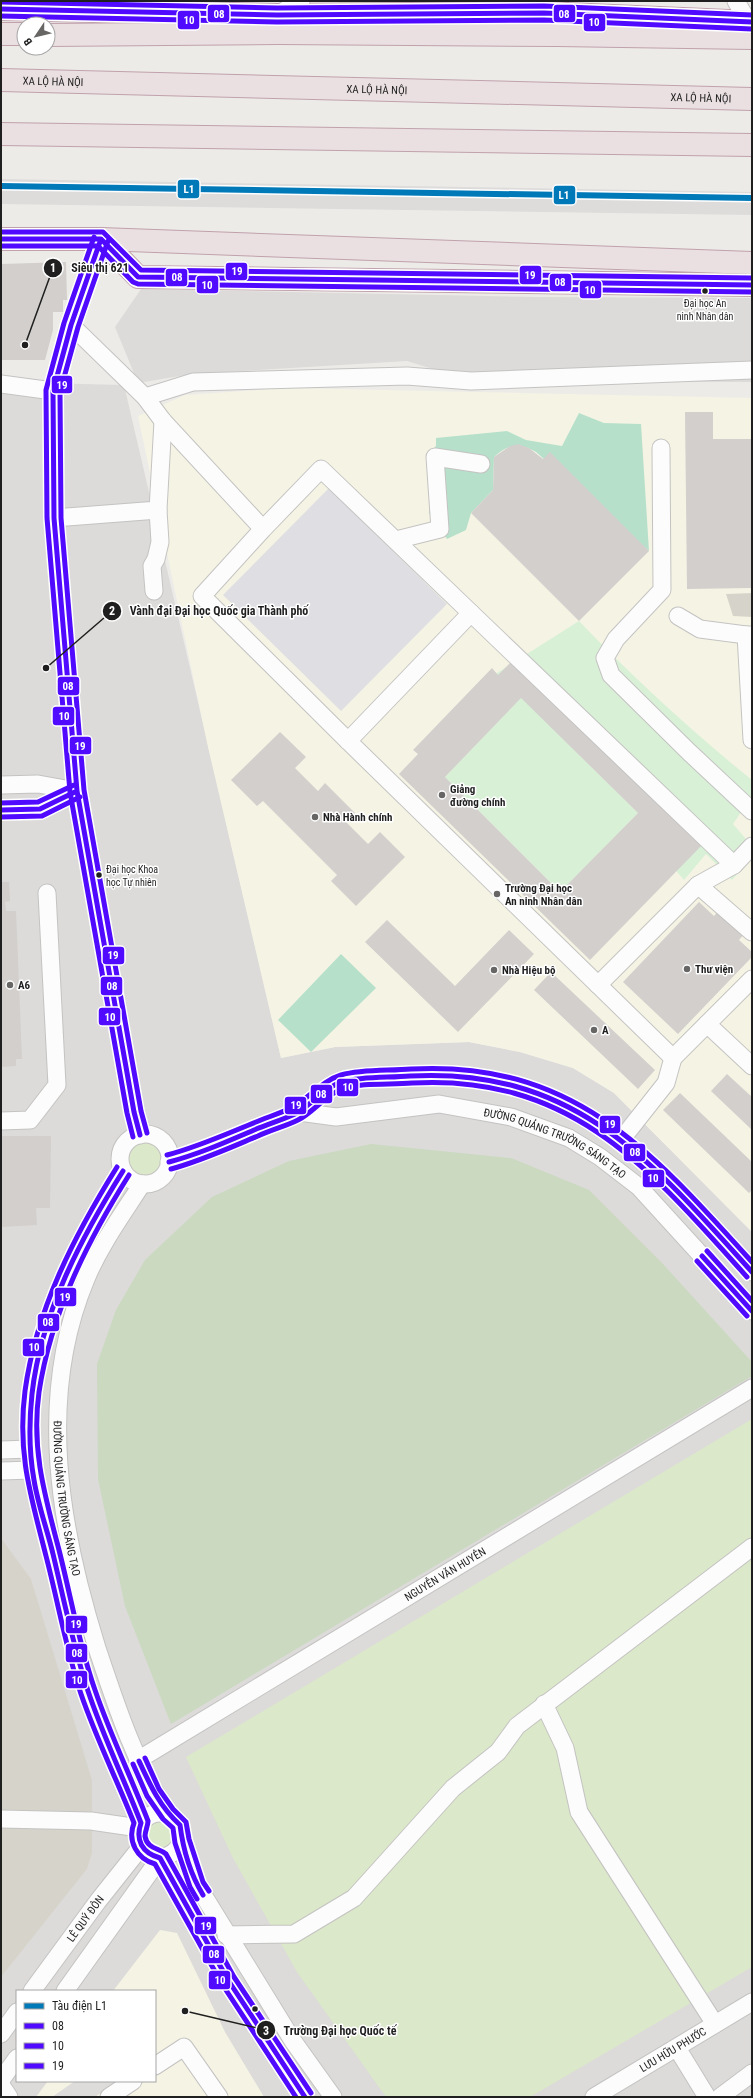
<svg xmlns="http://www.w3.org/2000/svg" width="753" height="2098" font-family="'Roboto Condensed',sans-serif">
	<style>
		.residential { fill: #dcdbd9; fill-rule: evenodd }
		.education { fill: #f5f4e4 }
		.construction { fill: #d6d4ca }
		.grass { fill: #dbe8c9 }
		.forest { fill: #cad9bf }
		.park { fill: #d8f0d6 }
		.pitch { fill: #b7e0cb }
		.parking { fill: #dddcdb }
		.plaza { fill: #dfdee2 }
		.building { fill: #d2cfcd; fill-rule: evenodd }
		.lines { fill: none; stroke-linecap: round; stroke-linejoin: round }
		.minor-casing { stroke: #c4c3c2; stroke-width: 19 }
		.highway-casing { stroke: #c0a1ac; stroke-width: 24 }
		.minor { stroke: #fcfcfc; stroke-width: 17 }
		.highway { stroke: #eae0e2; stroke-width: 22 }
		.bus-1-casing { stroke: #fff; stroke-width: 8 }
		.bus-2-casing { stroke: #fff; stroke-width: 8 }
		.bus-3-casing { stroke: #fff; stroke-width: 8 }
		.bus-1 { stroke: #4f0aff; stroke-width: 5 }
		.bus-2 { stroke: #4f0aff; stroke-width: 5 }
		.bus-3 { stroke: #4f0aff; stroke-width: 5 }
		.metro-1-casing { stroke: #fff; stroke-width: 9 }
		.metro-1 { stroke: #0079b8; stroke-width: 6 }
		.bus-dot { fill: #1f1f1f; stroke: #fff; stroke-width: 1.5 }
		.poi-dot { fill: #676665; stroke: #fff; stroke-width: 1.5 }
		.labels { text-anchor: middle; stroke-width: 3; stroke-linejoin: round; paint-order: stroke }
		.bus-label { font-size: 10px; fill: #1f1f1f; stroke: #fff }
		.street-label { font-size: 11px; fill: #1f1f1f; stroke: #fff }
		.poi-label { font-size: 11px; font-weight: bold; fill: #1f1f1f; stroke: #fff; text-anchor: start }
		.leader { fill: none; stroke: #1f1f1f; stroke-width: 1.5 }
		.callout-dot { fill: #1f1f1f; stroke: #fff; stroke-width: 1.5 }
		.mark-label { font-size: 12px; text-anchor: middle; font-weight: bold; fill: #fff }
		.callout-label { font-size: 12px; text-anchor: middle; font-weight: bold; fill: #1f1f1f; stroke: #fff; stroke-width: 3; stroke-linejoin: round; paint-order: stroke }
		.line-badge { stroke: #fff; stroke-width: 1.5 }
		.badge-label { font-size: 11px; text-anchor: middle; font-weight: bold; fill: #fff }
	</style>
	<rect width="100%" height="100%" fill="#edebe8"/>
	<!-- residential -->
	<path class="residential" d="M141 289 536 297 752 298V382L471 381 407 361 192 374 138 383 115 327Z
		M1 382 124 385 281 1058 335 1047 469 1042 520 1052 573 1068 614 1093 752 1232V2097H1ZM17 1991H155V2081H17Z"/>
	<!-- education -->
	<path class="education" d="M288 388 752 398V1232L614 1093 573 1068 520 1052 469 1042 335 1047 281 1058 208 747 138 416 185 395Z
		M160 1930 177 1933 225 2032 264 2097H36L48 2081H155V1991H113Z"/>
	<!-- construction -->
	<path class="construction" d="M752 593V617L733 616 726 594Z
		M1 1538 31 1579 92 1780V1853L87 1869 1 1977Z"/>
	<!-- grass -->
	<path class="grass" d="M339 1H492L496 5H337Z
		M127 1159a18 18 0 1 1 36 0a18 18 0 1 1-36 0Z
		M752 1419V1967L530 2097H386L297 1972 233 1858 186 1757Z
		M142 1835a18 18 0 1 1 36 0a18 18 0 1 1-36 0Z"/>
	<!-- forest -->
	<path class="forest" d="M371 1144 511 1158 589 1190 663 1264 752 1362V1376L171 1724 125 1606 98 1479 97 1364 116 1310 145 1260 212 1197 289 1161Z"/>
	<!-- park -->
	<path class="park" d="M579 621C633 677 691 731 752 780V796L733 824 752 846V857L732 880 706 854 684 880 661 853 684 836 558 734 638 813 560 892 445 777 518 701 489 678Z"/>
	<!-- pitch -->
	<path class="pitch" d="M579 413 604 423 641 424 649 551 536 452C519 442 508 444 494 457L493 490 471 513 466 530 447 539 429 513 434 485 430 460 436 445V438L507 431 526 440 562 446Z
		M341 954 376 988 311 1052 278 1020Z"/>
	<!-- parking -->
	<path class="parking" d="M1 179 752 192V215L1 204Z
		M75 2081H118L95 2097H52Z"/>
	<!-- plaza -->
	<path class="plaza" d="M329 488 447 604 341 711 223 595Z"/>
	<!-- building -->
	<path class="building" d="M66 262 67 300H63V312H53V330L45 360H1V264Z
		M685 412H713V439H752V588L687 589Z
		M518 444 529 448 543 459 550 452 649 551 579 621 471 513 493 490 494 457 510 446Z
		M515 658 704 843 590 960 399 774 418 754 413 750 492 668 498 675ZM521 698 638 813 560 892 445 777Z
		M280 732 306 757 295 768 318 791 325 783 355 813 346 822 368 844 380 832 405 857 356 906 331 881 337 875 263 801 257 806 231 780Z
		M1 882H9L10 901 5 902 6 911H16L22 1059H16V1066L1 1067Z
		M699 902 714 916 720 909 745 933 739 940 752 952V957L678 1034 623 982Z
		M387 920 455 986 509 930 534 954 458 1032 365 942Z
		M551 972 655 1070 638 1089 534 990Z
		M727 1074 752 1097V1130L711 1091Z
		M680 1093 752 1162V1190L749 1193 663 1110Z
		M1 1136H51L50 1208H36L37 1225 1 1227Z"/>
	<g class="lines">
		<defs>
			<g id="minor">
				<path d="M736 1 748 22 752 19"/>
				<path d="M277 15 301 1"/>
				<path d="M101 239 71 325 53 391 54 518 77 791 134 1112 140 1135"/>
				<path d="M71 325 145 397 163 421 263 529 321 469 471 613 348 741 202 596 263 529"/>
				<path d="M1 384 53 391"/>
				<path d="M145 397 193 382 407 376 471 381 752 370"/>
				<path d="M661 448 662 590 616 639 605 658 611 675 689 752 752 811"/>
				<path d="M54 518 158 510 163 421"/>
				<path d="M396 540 440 529 435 457 481 464"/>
				<path d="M154 591 152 566 156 559 160 542 158 510"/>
				<path d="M471 613 734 865"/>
				<path d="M678 616 700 629 746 635"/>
				<path d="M752 635H746L752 740"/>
				<path d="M348 741 673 1058 752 979"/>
				<path d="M1 785 38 784 77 791"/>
				<path d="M1 810 40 809 77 791"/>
				<path d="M698 885 734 865 752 846"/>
				<path d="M598 985 698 885 752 932"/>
				<path d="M707 1024 752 1066"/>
				<path id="s1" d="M299 1112 336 1117 439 1104 511 1117 569 1138 600 1157 639 1187 752 1311"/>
				<path d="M1 1121 30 1120 57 1085 47 893"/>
				<circle cx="145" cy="1159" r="25"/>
				<path d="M621 1140 666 1083 673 1058"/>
				<path d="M169 1162C203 1154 229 1140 261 1127 273 1122 286 1119 298 1112 314 1104 324 1087 342 1082 360 1077 381 1079 399 1077 462 1071 530 1084 585 1115 649 1152 703 1218 752 1272"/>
				<path d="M123 1171C68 1253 17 1369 32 1470 36 1499 46 1526 53 1554 64 1600 73 1647 88 1692 104 1736 125 1779 141 1823"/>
				<path id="s2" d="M142 1184C122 1215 100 1245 86 1279 36 1398 60 1530 97 1648 116 1705 135 1764 168 1814"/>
				<path d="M1 1450 30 1449"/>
				<path d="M1 1471 32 1470"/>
				<path d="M544 1704 565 1748 579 1812 715 2024"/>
				<path id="s3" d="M138 1760 752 1388"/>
				<circle cx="160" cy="1835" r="22"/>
				<path d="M1 1819 91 1821 139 1828"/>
				<path d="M182 1841 197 1885 202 1893 293 2041 333 2097"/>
				<path d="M160 1858C202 1941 250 2021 305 2097"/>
				<path d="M226 1935 294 1934 354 1898 453 1788 498 1752 517 1726 752 1547"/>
				<path id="s4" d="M32 1991 98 1901 141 1847"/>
				<path d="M65 1991 160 1858"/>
				<path d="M1 2034 17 2012"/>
				<path d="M677 2048 707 2097"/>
				<path d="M155 2066 184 2047 219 2097"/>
				<path d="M1 2080 17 2058"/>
				<path d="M1 2085 9 2097"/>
				<path d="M109 2097 133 2081"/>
				<path id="s5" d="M594 2097 752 2002"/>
				<path d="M720 2097 752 2073"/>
			</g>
			<g id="highway">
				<path d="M1 9 277 15 544 13 752 22"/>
				<path d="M1 34H24"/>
				<path d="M48 35 278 33 557 35 752 38"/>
				<path id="s6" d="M1 80 752 99"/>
				<path d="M1 134 752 145"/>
				<path d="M1 239H101L752 263"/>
				<path d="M101 239 138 277 752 285"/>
			</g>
		</defs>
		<!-- minor casing -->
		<use href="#minor" class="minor-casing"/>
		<!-- highway casing -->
		<use href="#highway" class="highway-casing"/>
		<!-- minor -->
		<use href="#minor" class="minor"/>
		<!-- highway -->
		<use href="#highway" class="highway"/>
		<defs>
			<path id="bus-1" d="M1 9 277 15 544 13 752 22
				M1 239H101L138 277 752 285
				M101 239 71 325 53 391 54 518 77 791 134 1112 140 1135
				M1 810 40 809 77 791
				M169 1162C199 1154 226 1142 254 1130 268 1124 282 1120 295 1114 312 1105 324 1087 342 1082 363 1076 388 1078 410 1076 574 1067 652 1161 752 1272
				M123 1171C81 1238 41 1313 32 1394 29 1422 29 1452 34 1480 38 1505 47 1529 53 1554 64 1600 73 1646 88 1691 103 1736 124 1779 141 1823 135 1840 142 1853 160 1858L228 1980 305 2097
				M702 1256 752 1311
				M139 1761C150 1785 160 1807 180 1825 183 1849 191 1875 203 1895"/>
			<path id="bus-2" d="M1 16 277 22 544 20 752 29
				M94 237 64 323 46 390 47 518 70 792 127 1113 133 1137
				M1 246H98L133 282 138 284 752 292
				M1 817 42 816 80 797
				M117 1167C74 1236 36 1310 25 1391 17 1454 31 1496 46 1556 58 1602 66 1649 81 1694 96 1738 117 1780 134 1823 127 1841 137 1859 155 1864L222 1984 296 2097
				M171 1169C201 1161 229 1148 258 1136 271 1130 286 1126 298 1120 314 1112 325 1095 342 1089 363 1082 390 1085 412 1083 572 1074 650 1169 747 1277
				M697 1261 747 1316
				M133 1764 147 1796 163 1819 173 1828 175 1843 190 1887 197 1899"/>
			<path id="bus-3" d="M1 2 277 8 544 6 752 15
				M1 232H103L141 270 752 278
				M108 241 78 327 60 392 61 518 84 790 141 1111 147 1133
				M1 803 38 802 74 785
				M167 1155C198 1147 226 1134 256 1122 268 1117 281 1113 293 1107 310 1097 322 1081 341 1075 363 1069 388 1071 411 1069 573 1060 653 1152 752 1262
				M129 1175C87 1242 51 1313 39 1392 31 1449 45 1496 59 1550 71 1597 79 1645 95 1690 110 1734 131 1777 148 1821 148 1826 145 1831 145 1836 147 1849 159 1848 166 1854L234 1977 311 2093
				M707 1251 752 1301
				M145 1758 159 1789 173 1809 186 1822 189 1839 203 1882 209 1891"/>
		</defs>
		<!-- bus-1 casing -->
		<use href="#bus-1" class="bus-1-casing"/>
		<!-- bus-2 casing -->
		<use href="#bus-2" class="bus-2-casing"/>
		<!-- bus-3 casing -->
		<use href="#bus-3" class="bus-3-casing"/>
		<!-- bus-1 -->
		<use href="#bus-1" class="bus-1"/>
		<!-- bus-2 -->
		<use href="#bus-2" class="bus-2"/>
		<!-- bus-3 -->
		<use href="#bus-3" class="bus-3"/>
		<defs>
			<path id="metro-1" d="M1 186 752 198"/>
		</defs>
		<!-- metro-1 casing -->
		<use href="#metro-1" class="metro-1-casing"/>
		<!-- metro-1 -->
		<use href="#metro-1" class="metro-1"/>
	</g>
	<!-- markers -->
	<g class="bus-dot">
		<circle cx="705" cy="291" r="3.5"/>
		<circle cx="99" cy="875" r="3.5"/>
		<circle cx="255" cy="2009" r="3.5"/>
	</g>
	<g class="poi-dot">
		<circle cx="442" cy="795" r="4"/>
		<circle cx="315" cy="817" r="4"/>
		<circle cx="497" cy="894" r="4"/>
		<circle cx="687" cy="969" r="4"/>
		<circle cx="494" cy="970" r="4"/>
		<circle cx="10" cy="985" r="4"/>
		<circle cx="594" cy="1030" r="4"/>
	</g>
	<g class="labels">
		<!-- bus labels -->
		<g class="bus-label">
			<text x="705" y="307">Đại học An<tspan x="705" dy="13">ninh Nhân dân</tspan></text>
			<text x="106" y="873" text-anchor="start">Đại học Khoa<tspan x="106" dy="13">học Tự nhiên</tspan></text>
		</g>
		<!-- street labels -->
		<g class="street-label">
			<text dy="4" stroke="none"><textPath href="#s6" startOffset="52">XA LỘ HÀ NỘI</textPath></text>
			<text dy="4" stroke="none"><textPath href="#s6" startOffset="376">XA LỘ HÀ NỘI</textPath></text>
			<text dy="4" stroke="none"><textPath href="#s6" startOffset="700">XA LỘ HÀ NỘI</textPath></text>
			<text dy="4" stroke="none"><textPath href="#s1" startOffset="265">ĐƯỜNG QUẢNG TRƯỜNG SÁNG TẠO</textPath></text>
			<text dy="4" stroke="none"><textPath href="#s2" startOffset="334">ĐƯỜNG QUẢNG TRƯỜNG SÁNG TẠO</textPath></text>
			<text dy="4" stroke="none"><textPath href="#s3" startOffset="359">NGUYỄN VĂN HUYÊN</textPath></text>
			<text dy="4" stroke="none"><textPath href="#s4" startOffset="90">LÊ QUÝ ĐÔN</textPath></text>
			<text dy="4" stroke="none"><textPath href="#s5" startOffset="92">LƯU HỮU PHƯỚC</textPath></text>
		</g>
		<!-- poi labels -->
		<g class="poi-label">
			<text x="450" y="793">Giảng<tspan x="450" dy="13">đường chính</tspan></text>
			<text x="323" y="821">Nhà Hành chính</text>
			<text x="505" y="892">Trường Đại học<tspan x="505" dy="13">An ninh Nhân dân</tspan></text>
			<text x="695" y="973">Thư viện</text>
			<text x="502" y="974">Nhà Hiệu bộ</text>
			<text x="18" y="989">A6</text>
			<text x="602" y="1034">A</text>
		</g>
	</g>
	<!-- callouts -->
	<path class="leader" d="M25 345L53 268M46 668L112 611M185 2011L266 2030"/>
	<g class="callout-dot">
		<circle cx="25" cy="345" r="4"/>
		<circle cx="46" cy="668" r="4"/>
		<circle cx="185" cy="2011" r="4"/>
		<circle cx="53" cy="268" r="10"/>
		<circle cx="112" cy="611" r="10"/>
		<circle cx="266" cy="2030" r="10"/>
	</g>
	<g class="mark-label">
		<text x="53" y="272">1</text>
		<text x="112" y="615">2</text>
		<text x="266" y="2035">3</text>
	</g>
	<g class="callout-label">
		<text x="100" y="272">Siêu thị 621</text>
		<text x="219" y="615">Vành đại Đại học Quốc gia Thành phố</text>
		<text x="340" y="2035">Trường Đại học Quốc tế</text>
	</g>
	<g class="line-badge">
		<rect x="207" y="4" width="23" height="19" rx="4" fill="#4f0aff"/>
		<rect x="553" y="4" width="23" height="19" rx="4" fill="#4f0aff"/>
		<rect x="177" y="10" width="23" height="20" rx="4" fill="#4f0aff"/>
		<rect x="583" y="13" width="23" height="19" rx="4" fill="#4f0aff"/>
		<rect x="177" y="179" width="23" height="20" rx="4" fill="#0079b8"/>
		<rect x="553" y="185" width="23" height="20" rx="4" fill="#0079b8"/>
		<rect x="225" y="262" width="23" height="19" rx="4" fill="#4f0aff"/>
		<rect x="519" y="265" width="23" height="20" rx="4" fill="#4f0aff"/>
		<rect x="165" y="268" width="23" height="19" rx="4" fill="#4f0aff"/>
		<rect x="549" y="273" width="23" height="19" rx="4" fill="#4f0aff"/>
		<rect x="196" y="275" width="23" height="19" rx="4" fill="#4f0aff"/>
		<rect x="579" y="280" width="23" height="19" rx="4" fill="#4f0aff"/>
		<rect x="51" y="375" width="22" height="19" rx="4" fill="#4f0aff"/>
		<rect x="57" y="676" width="23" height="20" rx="4" fill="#4f0aff"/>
		<rect x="52" y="706" width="23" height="20" rx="4" fill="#4f0aff"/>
		<rect x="69" y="736" width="23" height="19" rx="4" fill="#4f0aff"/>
		<rect x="102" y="946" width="23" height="19" rx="4" fill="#4f0aff"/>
		<rect x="100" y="976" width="23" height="20" rx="4" fill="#4f0aff"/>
		<rect x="98" y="1007" width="23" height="19" rx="4" fill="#4f0aff"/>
		<rect x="336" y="1078" width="23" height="19" rx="4" fill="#4f0aff"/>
		<rect x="310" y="1084" width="23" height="20" rx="4" fill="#4f0aff"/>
		<rect x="284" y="1096" width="23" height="19" rx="4" fill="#4f0aff"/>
		<rect x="599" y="1115" width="22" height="19" rx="4" fill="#4f0aff"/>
		<rect x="623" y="1143" width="23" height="19" rx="4" fill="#4f0aff"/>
		<rect x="642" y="1169" width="23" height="19" rx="4" fill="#4f0aff"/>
		<rect x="54" y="1287" width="23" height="20" rx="4" fill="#4f0aff"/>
		<rect x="37" y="1313" width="23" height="19" rx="4" fill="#4f0aff"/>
		<rect x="22" y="1338" width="23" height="19" rx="4" fill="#4f0aff"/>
		<rect x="65" y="1615" width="23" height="19" rx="4" fill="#4f0aff"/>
		<rect x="65" y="1643" width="23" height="20" rx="4" fill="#4f0aff"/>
		<rect x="65" y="1670" width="23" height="19" rx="4" fill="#4f0aff"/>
		<rect x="194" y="1916" width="23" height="19" rx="4" fill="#4f0aff"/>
		<rect x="202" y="1945" width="23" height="19" rx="4" fill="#4f0aff"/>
		<rect x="208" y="1970" width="23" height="20" rx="4" fill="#4f0aff"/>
	</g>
	<g class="badge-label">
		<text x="219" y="18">08</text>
		<text x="564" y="18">08</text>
		<text x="189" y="24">10</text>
		<text x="594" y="26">10</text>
		<text x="189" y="193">L1</text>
		<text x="564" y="199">L1</text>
		<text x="237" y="275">19</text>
		<text x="530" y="279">19</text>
		<text x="177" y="281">08</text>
		<text x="560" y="286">08</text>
		<text x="207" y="289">10</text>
		<text x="590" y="294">10</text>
		<text x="62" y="389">19</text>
		<text x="68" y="690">08</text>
		<text x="64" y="720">10</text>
		<text x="80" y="750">19</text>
		<text x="113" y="959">19</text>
		<text x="112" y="990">08</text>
		<text x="110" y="1021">10</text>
		<text x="348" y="1091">10</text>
		<text x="321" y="1098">08</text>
		<text x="296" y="1109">19</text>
		<text x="610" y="1128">19</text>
		<text x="635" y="1156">08</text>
		<text x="653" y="1182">10</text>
		<text x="65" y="1301">19</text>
		<text x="48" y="1326">08</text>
		<text x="34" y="1351">10</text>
		<text x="76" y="1628">19</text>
		<text x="77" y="1657">08</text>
		<text x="77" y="1684">10</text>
		<text x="206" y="1930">19</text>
		<text x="214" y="1958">08</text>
		<text x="220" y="1984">10</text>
	</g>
	<!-- border -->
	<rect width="753" height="2098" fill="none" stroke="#1f1f1f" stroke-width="4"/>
	<!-- legend -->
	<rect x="16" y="1990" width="140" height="92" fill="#ffffff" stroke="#a5a5a5"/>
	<rect x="24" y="2003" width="20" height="6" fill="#0079b8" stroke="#a5a5a5"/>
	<text x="52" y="2010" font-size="12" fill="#1f1f1f">Tàu điện L1</text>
	<rect x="24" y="2023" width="20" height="6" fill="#4f0aff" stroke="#a5a5a5"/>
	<text x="52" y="2030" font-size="12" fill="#1f1f1f">08</text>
	<rect x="24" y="2043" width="20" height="6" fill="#4f0aff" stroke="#a5a5a5"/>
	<text x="52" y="2050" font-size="12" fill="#1f1f1f">10</text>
	<rect x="24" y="2063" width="20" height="6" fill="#4f0aff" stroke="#a5a5a5"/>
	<text x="52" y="2070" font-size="12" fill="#1f1f1f">19</text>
	<!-- north arrow -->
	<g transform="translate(36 36) rotate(235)"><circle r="19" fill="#ffffff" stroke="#a5a5a5"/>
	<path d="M0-3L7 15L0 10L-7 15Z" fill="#676665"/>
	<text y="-6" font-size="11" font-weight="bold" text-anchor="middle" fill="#1f1f1f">B</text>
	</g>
</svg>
